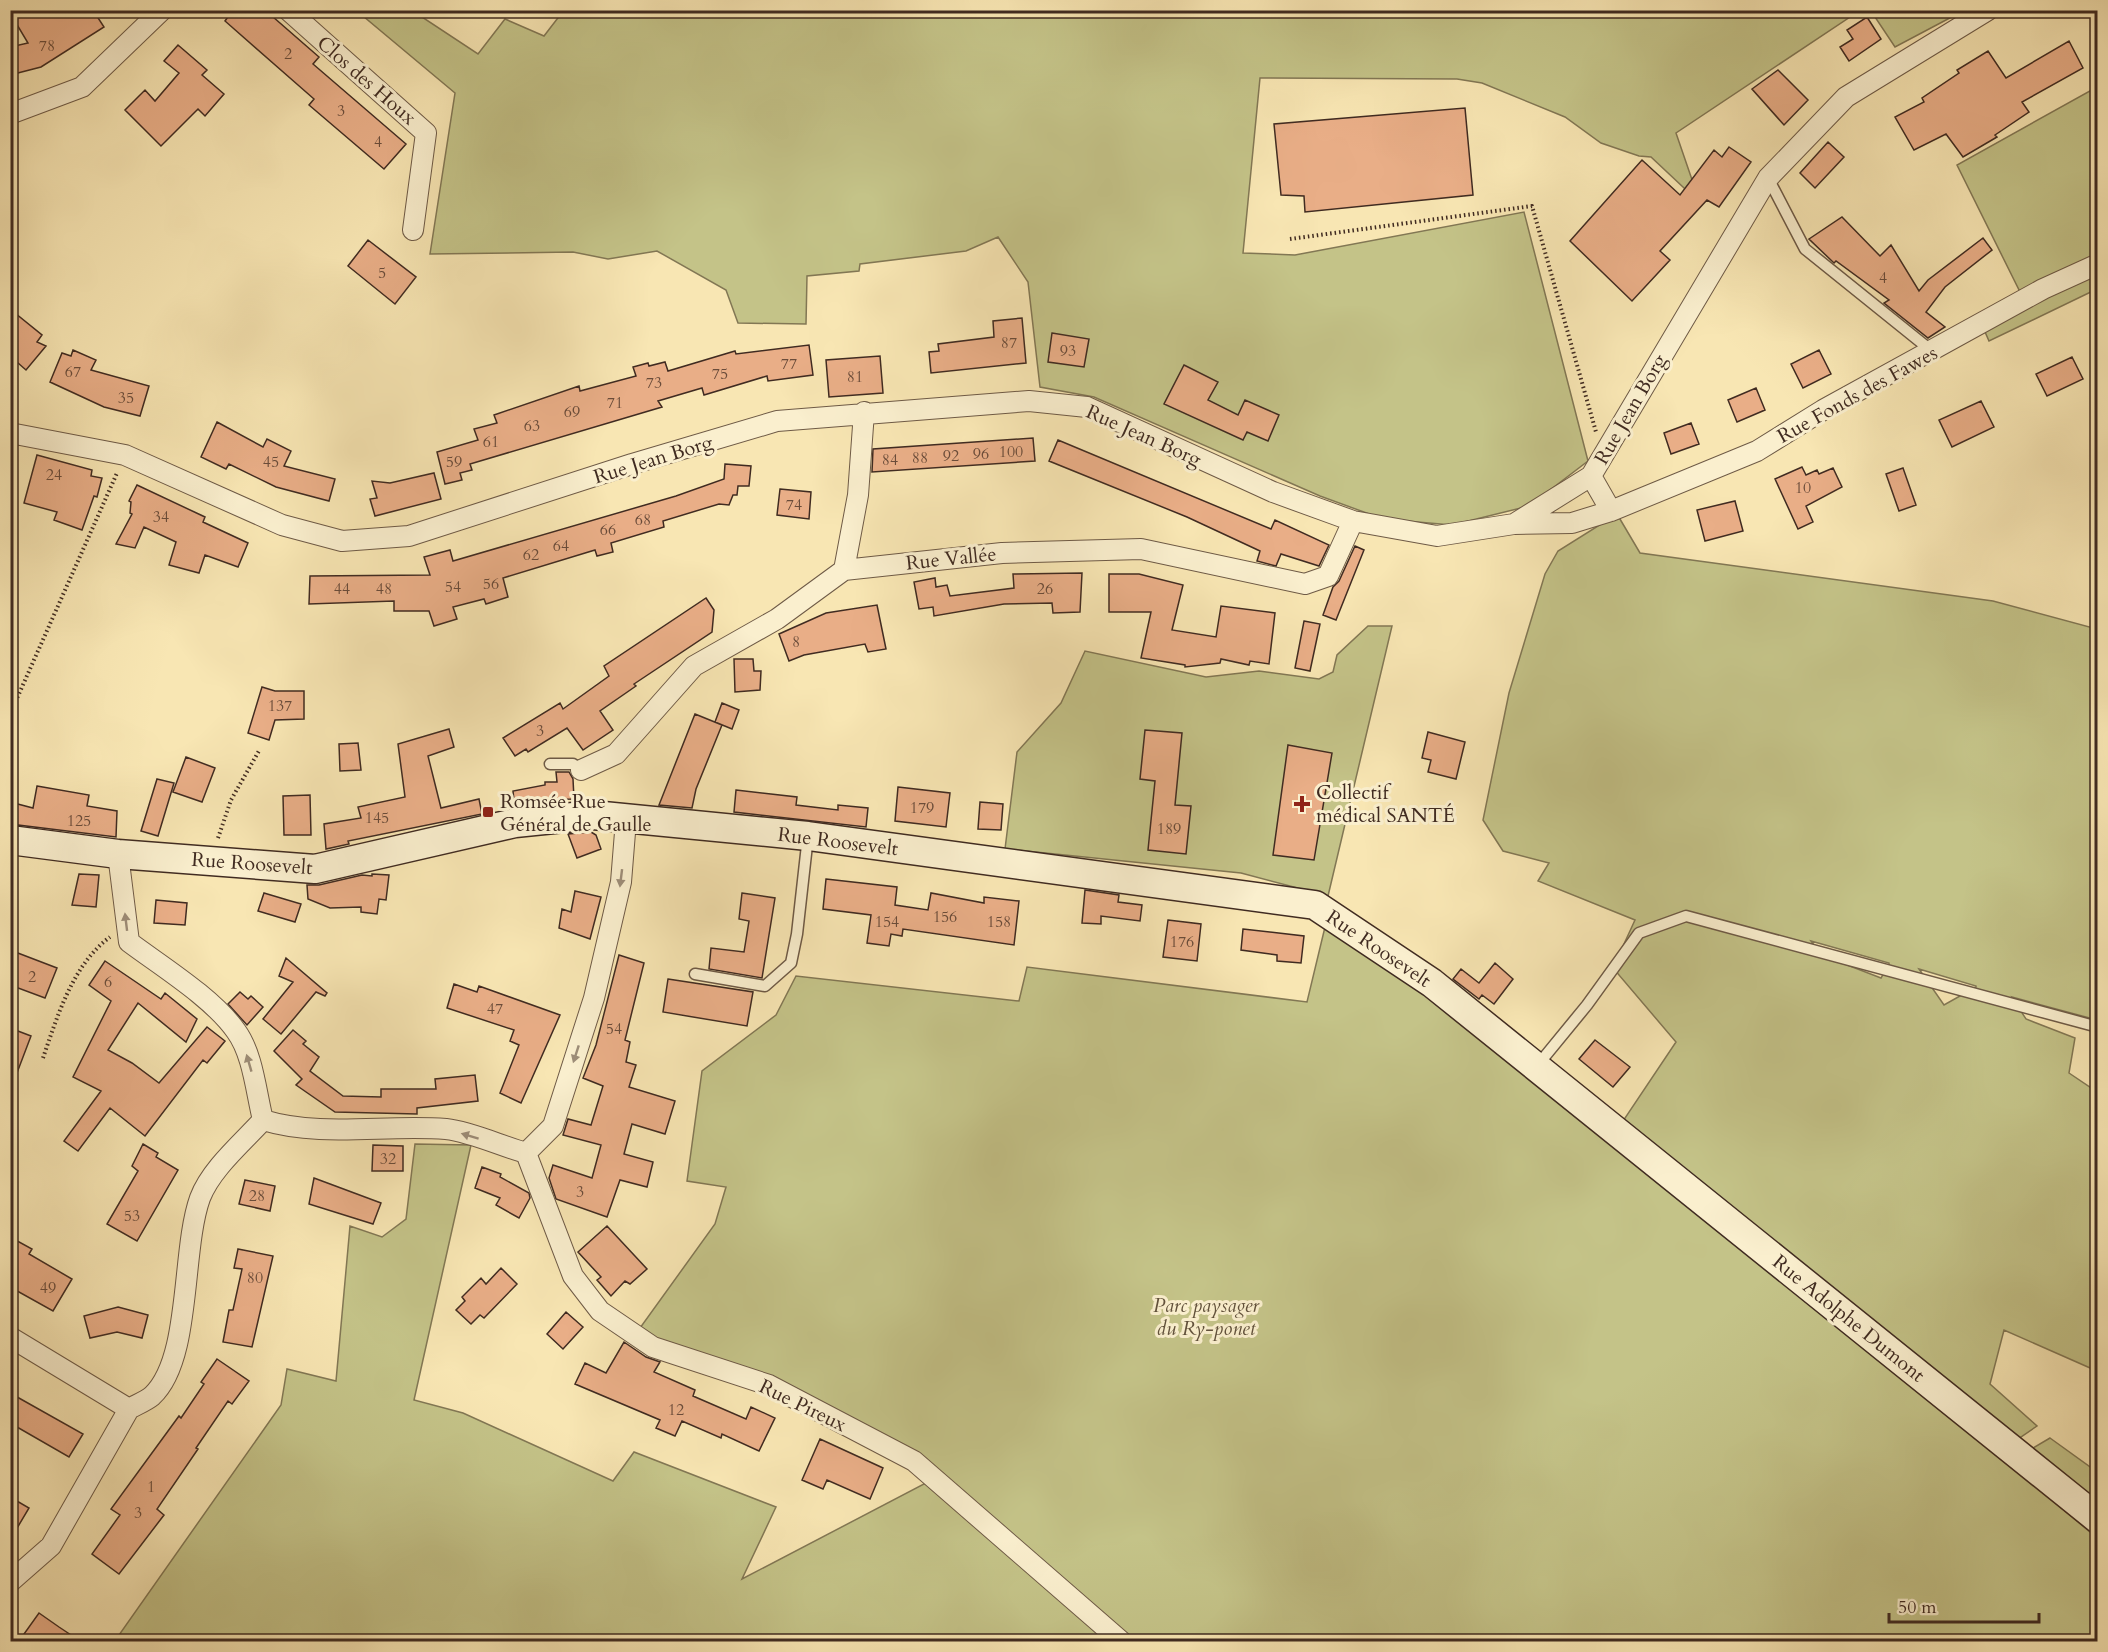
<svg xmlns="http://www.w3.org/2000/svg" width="2108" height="1652" font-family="Cardo,serif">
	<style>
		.green { fill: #c4c388; stroke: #827754; stroke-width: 1.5; fill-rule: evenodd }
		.building { fill: #e9ae87; stroke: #402b21; stroke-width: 1.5 }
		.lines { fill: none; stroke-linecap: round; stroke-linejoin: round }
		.lane-casing { stroke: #6e5a46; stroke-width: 13 }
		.street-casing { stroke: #6e5a46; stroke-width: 22 }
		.secondary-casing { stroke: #402b21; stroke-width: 31 }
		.path { stroke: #402b21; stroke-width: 4; stroke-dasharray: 1.5 3; stroke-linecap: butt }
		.lane { stroke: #faefce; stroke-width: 10 }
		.street { stroke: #faefce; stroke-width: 20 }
		.secondary { stroke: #faefce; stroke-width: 28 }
		.oneway { fill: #9d8d78 }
		.poi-dot { fill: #8f2418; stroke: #faefce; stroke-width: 2 }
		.labels { text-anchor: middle; stroke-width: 6; stroke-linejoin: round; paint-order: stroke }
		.number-label { font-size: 16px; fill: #6a4c3a }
		.street-label { font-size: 20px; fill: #402b21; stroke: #faefce }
		.poi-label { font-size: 20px; fill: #402b21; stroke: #faefce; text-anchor: start }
		.park-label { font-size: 20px; font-style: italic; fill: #61513b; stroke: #faefce }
	</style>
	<rect width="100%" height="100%" fill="#f8e6b3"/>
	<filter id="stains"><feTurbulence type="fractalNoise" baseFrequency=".00333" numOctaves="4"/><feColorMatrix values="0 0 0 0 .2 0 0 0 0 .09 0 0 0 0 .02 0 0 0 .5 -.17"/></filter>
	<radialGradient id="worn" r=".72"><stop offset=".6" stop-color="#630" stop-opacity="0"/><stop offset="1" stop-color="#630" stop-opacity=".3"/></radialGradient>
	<!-- green -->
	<path class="green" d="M564 10 1859 11 1676 133 1700 203 1651 157 1639 156 1601 143 1565 117 1482 83 1457 79 1260 78 1243 253 1295 255 1524 212 1588 461 1529 506 1452 525 1383 519 1320 496 1094 397 1040 387 1028 282 998 237 966 251 860 264 859 271 807 276 806 324 738 323 726 290 657 251 608 259 573 252 430 254 455 93 357 11H413L478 54 505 19 544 36Z
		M1871 11H1963L1895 47Z
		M2097 87V289L1989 341 1982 325 2024 300 1957 165Z
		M1617 514 1640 553 1993 601 2097 629V1020L2012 997 2026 1019 2075 1038 2069 1073 2097 1092V1371L2004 1330 1990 1384 2037 1426 2018 1439 1623 1121 1676 1042 1613 968 1635 920 1538 881 1549 863 1503 851 1483 820 1509 693 1545 574 1558 551ZM1811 941 1889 963V964L1881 978 1821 955ZM1919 969 1976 986V987L1944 1005Z
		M1368 626H1392L1328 896 1241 873 1005 849 1017 752 1061 703 1085 651 1206 677 1259 671 1319 679 1333 672 1337 655Z
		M1315 905 1876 1351 2097 1538V1642H130L119 1635 281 1405 287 1369 336 1381 350 1226 382 1237 406 1219 415 1144 471 1145 414 1400 463 1413 613 1481 634 1452 776 1507 742 1579 926 1483 914 1461 769 1385 653 1347 640 1328 715 1224 726 1187 687 1181 702 1071 776 1015 796 976 1019 1001 1027 967 1307 1002 1325 927Z
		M2050 1438 2097 1472V1506L2028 1451Z"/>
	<!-- building -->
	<path class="building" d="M27 10H93L104 27 41 67 10 75V47L28 43 13 18Z
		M233 10H265L319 57 313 64 406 144 384 169 309 105 314 99 225 21Z
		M1867 17 1881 39 1849 61 1840 47 1853 39 1847 30Z
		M2069 41 2083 68 2022 102 2029 112 1995 135 1997 137 1963 157 1946 134 1914 150 1895 117 1924 102 1922 98 1959 73 1957 70 1988 51 2006 78Z
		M178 45 207 70 202 75 224 94 205 116 198 109 161 146 125 110 145 90 155 101 179 73 164 61Z
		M1778 70 1808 100 1784 125 1752 89Z
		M1465 108 1473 195 1305 212 1304 196 1281 195 1274 124Z
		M1828 142 1844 157 1815 188 1800 173Z
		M1729 147 1751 162 1719 207 1707 200 1660 251 1670 260 1632 301 1570 241 1642 160 1680 195 1714 150 1722 157Z
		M1842 217 1880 256 1891 245 1919 291 1928 280 1983 238 1992 250 1945 287 1926 312 1945 327 1928 338 1884 303 1889 300 1836 261 1834 263 1809 239Z
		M368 240 416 277 395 304 348 266Z
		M10 309 42 335 37 342 46 346 26 370 10 356Z
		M1022 318 1026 363 931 373 929 352 939 351 938 344 994 337 993 321Z
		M1052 333 1089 339 1084 367 1048 362Z
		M809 345 813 375 768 381 767 376 704 395 702 388 658 401 662 407 470 464 472 470 460 473 462 480 445 484 437 452 478 440 474 429 497 423 494 415 579 386 580 391 636 376 633 367 648 363 649 366 665 362 668 371 735 351 736 354Z
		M73 350 96 360 91 370 149 386 140 416 104 407 50 382 62 353 71 356Z
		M1819 350 1831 374 1803 388 1791 364Z
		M880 356 883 393 829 397 826 360Z
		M2072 357 2083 379 2047 396 2036 374Z
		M1184 365 1218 382 1208 400 1238 415 1245 400 1279 415 1268 441 1247 432 1243 440 1164 404Z
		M1756 388 1765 410 1737 422 1728 400Z
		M1981 401 1994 427 1952 447 1939 420Z
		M217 422 263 447 267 439 291 451 284 466 335 479 329 501 276 487 229 464 226 469 201 457Z
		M1691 423 1699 444 1671 454 1664 433Z
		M1033 438 1035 461 872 472 873 449Z
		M1058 440 1271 529 1275 520 1329 545 1319 566 1281 554 1276 566 1257 561 1260 551 1187 517 1049 461Z
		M37 455 92 470 91 476 102 478 97 497 94 496 82 530 54 520 57 512 24 503Z
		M725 464 751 466 749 486H738L737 495H733L729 505 719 504 663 521 664 527 611 543 613 552 597 556 595 550 503 578 508 597 486 604 484 599 453 607 457 619 434 626 429 611H394V601L309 604 310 576 430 575 424 557 450 550 453 561 676 496 724 479Z
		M1802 467 1806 475 1817 470 1819 474 1833 468 1842 487 1806 506 1813 522 1798 529 1775 479Z
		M1903 468 1916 505 1899 511 1886 474Z
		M434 473 441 499 375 516 370 499 377 498 372 481 390 483Z
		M137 485 205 517 203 522 248 543 238 567 205 555 199 573 169 565 176 542 144 527 135 548 116 544 132 514 130 513 131 502 129 501Z
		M780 489 811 492 809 519 777 515Z
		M1735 501 1743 531 1705 541 1697 510Z
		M1355 546 1364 550 1336 620 1323 615 1333 587 1339 581Z
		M1082 573 1080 612 1053 613 1052 603 1004 604 934 616 933 607 919 609 914 582 935 578 936 587 947 585 950 596 1014 588 1013 574Z
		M1109 574H1139L1183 585 1172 630 1216 637 1221 606 1275 613 1269 664 1250 661 1249 665 1221 659 1220 663 1185 667V665L1141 658 1151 612H1109Z
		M706 598 714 610 712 632 634 684 636 686 600 711 613 730 583 750 567 728 528 752 526 749 515 756 503 738 560 703 563 709 609 676 604 666Z
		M877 605 886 649 868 652 865 644 804 655 789 661 779 634 826 613Z
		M1304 621 1320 624 1310 671 1295 668Z
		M734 659H753L754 671H761L760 690 735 692Z
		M262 687 275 691H304V719L275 720 269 740 248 733Z
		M722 703 739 710 732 729 715 722Z
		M695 714 722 725 696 789 692 808 659 805Z
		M449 729 454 747 428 756 441 808 479 799 482 814 348 841 349 844 326 849 324 824 361 818 358 807 405 797 398 744Z
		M1145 730 1182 733 1175 805 1191 806 1186 854 1148 850 1155 781 1140 779Z
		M1428 732 1465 742 1456 779 1428 772 1431 760 1422 758Z
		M358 743 361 770 340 771 339 744Z
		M1288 745 1332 753 1314 860 1273 855Z
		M186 757 215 768 202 802 173 792Z
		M556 772H569L573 779 574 799 514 800 513 791 545 785V782H557Z
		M157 779 174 783 158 836 141 831Z
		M37 786 89 795 87 806 117 811 116 837 10 824V802L33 808Z
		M898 787 950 793 946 827 895 821Z
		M736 790 797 797 796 805 838 810V805L868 808 866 827 734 812Z
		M310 795 311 835H284L283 796Z
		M980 802 1003 804 1001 830 978 829Z
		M591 832 596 835 601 849 577 858 568 834Z
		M79 874 99 875 96 907 72 905Z
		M372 874 389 875 386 900 379 899 377 914 361 912V907L330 908 308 899 307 885H319L362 875 372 876Z
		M826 879 897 887 895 905 928 910 931 893 984 903V897L1019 901 1014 945 903 929 902 936 891 934 889 946 867 943 871 915 823 909Z
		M1085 890 1119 895 1118 902 1142 905 1140 921 1101 916V924L1082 923Z
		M575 891 601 897 590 939 559 928 562 909 571 912Z
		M264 893 301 904 295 922 258 911Z
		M742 893 775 898 762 978 709 969 711 948 744 952 749 921 739 919Z
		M156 900 187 903 185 925 154 923Z
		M1168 920 1201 924 1197 961 1163 957Z
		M1243 929 1304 936 1301 963 1277 961V955L1241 950Z
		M10 950 57 968 45 998 10 985Z
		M619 955 644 963 625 1040 630 1042 626 1062 636 1065 629 1087 675 1101 665 1134 632 1124 624 1154 653 1162 647 1187 620 1180 607 1217 556 1199 549 1178 553 1165 592 1178 601 1145 563 1135 568 1119 591 1125 603 1086 583 1078 596 1045Z
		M286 958 327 993 325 996 316 992 281 1034 263 1019 293 982 279 976Z
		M105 961 161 999 165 993 197 1019 186 1042 138 1003 108 1050 132 1063 159 1083 207 1027 225 1041 207 1063 203 1060 145 1136 110 1108 78 1151 64 1141 101 1091 73 1077 111 1001 89 985Z
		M1495 963 1513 979 1494 1004 1482 995 1479 999 1453 979 1461 969 1479 983Z
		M668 979 753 992 747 1026 663 1012Z
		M454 984 477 992 479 986 560 1015 521 1103 500 1093 519 1045 510 1041 514 1030 447 1008Z
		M240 992 248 999 251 996 263 1007 247 1025 228 1004Z
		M10 1028 31 1036 12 1086H10Z
		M293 1030 306 1041 303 1044 319 1057 310 1071 343 1096 381 1097V1089H436L435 1079 475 1075 478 1101 417 1108V1114L335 1112 296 1085 302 1079 274 1051Z
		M1595 1040 1630 1067 1613 1087 1579 1059Z
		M143 1144 158 1153 156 1157 178 1170 137 1241 107 1224 138 1171 132 1166Z
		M373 1145 403 1146V1171H372Z
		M482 1167 501 1174 500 1177 529 1193 530 1198 519 1218 496 1205 500 1198 475 1188Z
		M314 1178 381 1203 373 1224 309 1204Z
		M245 1180 275 1186 270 1211 239 1204Z
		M607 1226 647 1269 630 1284 625 1281 611 1296 597 1280 601 1277 578 1252Z
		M10 1237 32 1249 29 1254 72 1279 53 1311 10 1287Z
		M238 1249 273 1256 252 1347 223 1342 229 1310H233L242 1269 234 1268Z
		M501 1268 517 1284 484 1318 480 1315 471 1324 456 1310 465 1301 462 1297 481 1278 486 1284Z
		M118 1307 148 1315 142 1338 117 1332 90 1338 84 1316Z
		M566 1312 583 1327 563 1349 547 1334Z
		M624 1342 646 1357 660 1362 654 1372 695 1390 693 1396 746 1419 751 1407 775 1418 759 1451 722 1434 721 1438 682 1421 675 1436 656 1428 660 1420 575 1384 585 1363 606 1373Z
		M217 1359 249 1381 232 1404 228 1401 196 1448 198 1449 157 1509 164 1515 119 1574 92 1554 120 1515 111 1509 179 1416 181 1418 204 1384 201 1382Z
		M10 1393 83 1434 69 1457 10 1423Z
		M820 1439 883 1468 870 1499 827 1480 823 1489 802 1480Z
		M10 1497 29 1508 10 1540Z
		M39 1613 59 1627 80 1641H19Z"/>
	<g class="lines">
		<defs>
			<path id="lane" d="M1768 178 1805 249 1933 352
				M550 764H573L581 770
				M695 974 765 986 791 963 797 934 808 836
				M1537 1066 1587 1005 1639 933 1686 916 2098 1027"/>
			<path id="street" d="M288 10 426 133 413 230
				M10 114 82 87 162 10
				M10 433 125 455 282 525 342 541 409 536 632 464 777 421 1029 401 1087 407 1273 492 1353 521 1437 536 1514 524 1591 476 1768 178 1846 97 1988 10
				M1591 476 1611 511
				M1514 524 1572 523 1611 511 1757 451 1823 410 2043 289 2098 264
				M844 570 858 495 864 412
				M581 770 616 754 694 666 777 619 844 570 1002 553 1141 549 1305 584 1328 576 1353 521
				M118 854 129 942C161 966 213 998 236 1031 253 1054 256 1092 263 1120
				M263 1120C322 1138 385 1124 446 1129 472 1132 501 1146 526 1153
				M526 1153 573 1276 600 1311 653 1347 769 1385 914 1461 1122 1642
				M526 1153 553 1126 594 998 621 882 626 820
				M10 1337 129 1409
				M129 1409C136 1405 146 1401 152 1396 192 1359 181 1251 200 1198 211 1169 242 1143 263 1120
				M10 1582 51 1546 129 1409"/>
			<path id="secondary" d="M10 840 118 854 315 869 515 823 593 815 808 836 1315 905 1432 983 2098 1519"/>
		</defs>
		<!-- lane casing -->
		<use href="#lane" class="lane-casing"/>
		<!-- street casing -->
		<use href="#street" class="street-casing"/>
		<!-- secondary casing -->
		<use href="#secondary" class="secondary-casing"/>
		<!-- path -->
		<path class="path" d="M1290 239 1532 206 1596 432
			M10 714 117 473
			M218 838 231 800 260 749
			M43 1058C57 1017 73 964 110 937"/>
		<!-- lane -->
		<use href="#lane" class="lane"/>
		<!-- street -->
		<use href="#street" class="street"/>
		<!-- secondary -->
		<use href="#secondary" class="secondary"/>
	</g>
	<!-- one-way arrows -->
	<defs><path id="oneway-solid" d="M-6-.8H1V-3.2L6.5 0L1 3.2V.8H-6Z" transform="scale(1.5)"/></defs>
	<g class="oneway">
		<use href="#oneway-solid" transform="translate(621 878) rotate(97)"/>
		<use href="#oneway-solid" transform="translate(126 922) rotate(-97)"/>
		<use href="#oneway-solid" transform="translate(576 1054) rotate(108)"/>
		<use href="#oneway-solid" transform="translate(249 1063) rotate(-106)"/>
		<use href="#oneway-solid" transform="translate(470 1136) rotate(-163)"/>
	</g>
	<!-- markers -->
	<g class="poi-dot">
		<path d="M1299 795h6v6h6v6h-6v6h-6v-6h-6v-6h6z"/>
		<rect x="482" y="806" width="12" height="12" rx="3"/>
	</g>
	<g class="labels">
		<!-- number labels -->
		<g class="number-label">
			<text x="47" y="51">78</text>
			<text x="288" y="59">2</text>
			<text x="341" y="116">3</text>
			<text x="378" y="147">4</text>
			<text x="382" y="278">5</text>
			<text x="1883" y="283">4</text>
			<text x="1009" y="348">87</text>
			<text x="1068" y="356">93</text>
			<text x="789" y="369">77</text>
			<text x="73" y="377">67</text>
			<text x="720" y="379">75</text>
			<text x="855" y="382">81</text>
			<text x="654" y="388">73</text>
			<text x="126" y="403">35</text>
			<text x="615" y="408">71</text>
			<text x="572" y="417">69</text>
			<text x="532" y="431">63</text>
			<text x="491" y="447">61</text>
			<text x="1011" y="457">100</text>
			<text x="981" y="459">96</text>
			<text x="951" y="461">92</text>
			<text x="920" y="463">88</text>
			<text x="890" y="465">84</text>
			<text x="271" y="467">45</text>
			<text x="454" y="467">59</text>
			<text x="54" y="480">24</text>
			<text x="1803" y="493">10</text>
			<text x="794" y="510">74</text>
			<text x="161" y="522">34</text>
			<text x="643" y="525">68</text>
			<text x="608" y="535">66</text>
			<text x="561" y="551">64</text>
			<text x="531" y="560">62</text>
			<text x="491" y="589">56</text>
			<text x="453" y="592">54</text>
			<text x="342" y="594">44</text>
			<text x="384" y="594">48</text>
			<text x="1045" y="594">26</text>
			<text x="796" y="647">8</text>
			<text x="280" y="711">137</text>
			<text x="540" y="736">3</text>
			<text x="922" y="813">179</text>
			<text x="377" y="823">145</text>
			<text x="79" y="826">125</text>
			<text x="1169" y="834">189</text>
			<text x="945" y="922">156</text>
			<text x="887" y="927">154</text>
			<text x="999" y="927">158</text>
			<text x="1182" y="947">176</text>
			<text x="32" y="982">2</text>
			<text x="108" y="987">6</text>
			<text x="495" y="1014">47</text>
			<text x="614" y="1034">54</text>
			<text x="388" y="1164">32</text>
			<text x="580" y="1197">3</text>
			<text x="257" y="1201">28</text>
			<text x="132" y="1221">53</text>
			<text x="255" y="1283">80</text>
			<text x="48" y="1293">49</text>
			<text x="676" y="1415">12</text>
			<text x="151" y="1492">1</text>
			<text x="138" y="1518">3</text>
		</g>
		<!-- street labels -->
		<g class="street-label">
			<text transform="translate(367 80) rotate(41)" y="7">Clos des Houx</text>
			<text transform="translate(1857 394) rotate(-29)" y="7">Rue Fonds des Fawes</text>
			<text transform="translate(1630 409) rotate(-60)" y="7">Rue Jean Borg</text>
			<text transform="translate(1144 435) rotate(24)" y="7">Rue Jean Borg</text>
			<text transform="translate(653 459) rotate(-17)" y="7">Rue Jean Borg</text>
			<text transform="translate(951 558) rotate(-6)" y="7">Rue Vallée</text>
			<text transform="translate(838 841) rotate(7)" y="7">Rue Roosevelt</text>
			<text transform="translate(252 863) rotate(4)" y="7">Rue Roosevelt</text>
			<text transform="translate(1379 948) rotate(34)" y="7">Rue Roosevelt</text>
			<text transform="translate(1849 1318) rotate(39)" y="7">Rue Adolphe Dumont</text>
			<text transform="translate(803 1405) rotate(26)" y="7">Rue Pireux</text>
		</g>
		<!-- poi labels -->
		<g class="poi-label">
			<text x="1316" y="799">Collectif<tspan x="1316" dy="23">médical SANTÉ</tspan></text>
			<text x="500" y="808">Romsée Rue<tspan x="500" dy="23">Général de Gaulle</tspan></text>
		</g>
		<!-- park labels -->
		<g class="park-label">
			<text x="1206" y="1312">Parc paysager<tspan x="1206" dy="23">du Ry-ponet</tspan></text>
		</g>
	</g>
	<!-- margin -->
	<rect width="2108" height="1652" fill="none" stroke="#f8e6b3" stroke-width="36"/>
	<rect x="12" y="12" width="2084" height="1628" fill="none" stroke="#402b21" stroke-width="3"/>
	<rect x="18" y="18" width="2072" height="1616" fill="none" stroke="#402b21" stroke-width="1.5"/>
	<!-- scale -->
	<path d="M1889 1613v9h150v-9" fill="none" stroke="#402b21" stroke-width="3"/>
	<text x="1898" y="1613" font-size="18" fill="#402b21" stroke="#faefce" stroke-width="4.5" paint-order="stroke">50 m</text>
	<rect width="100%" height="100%" filter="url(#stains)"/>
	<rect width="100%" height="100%" fill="url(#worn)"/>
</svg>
